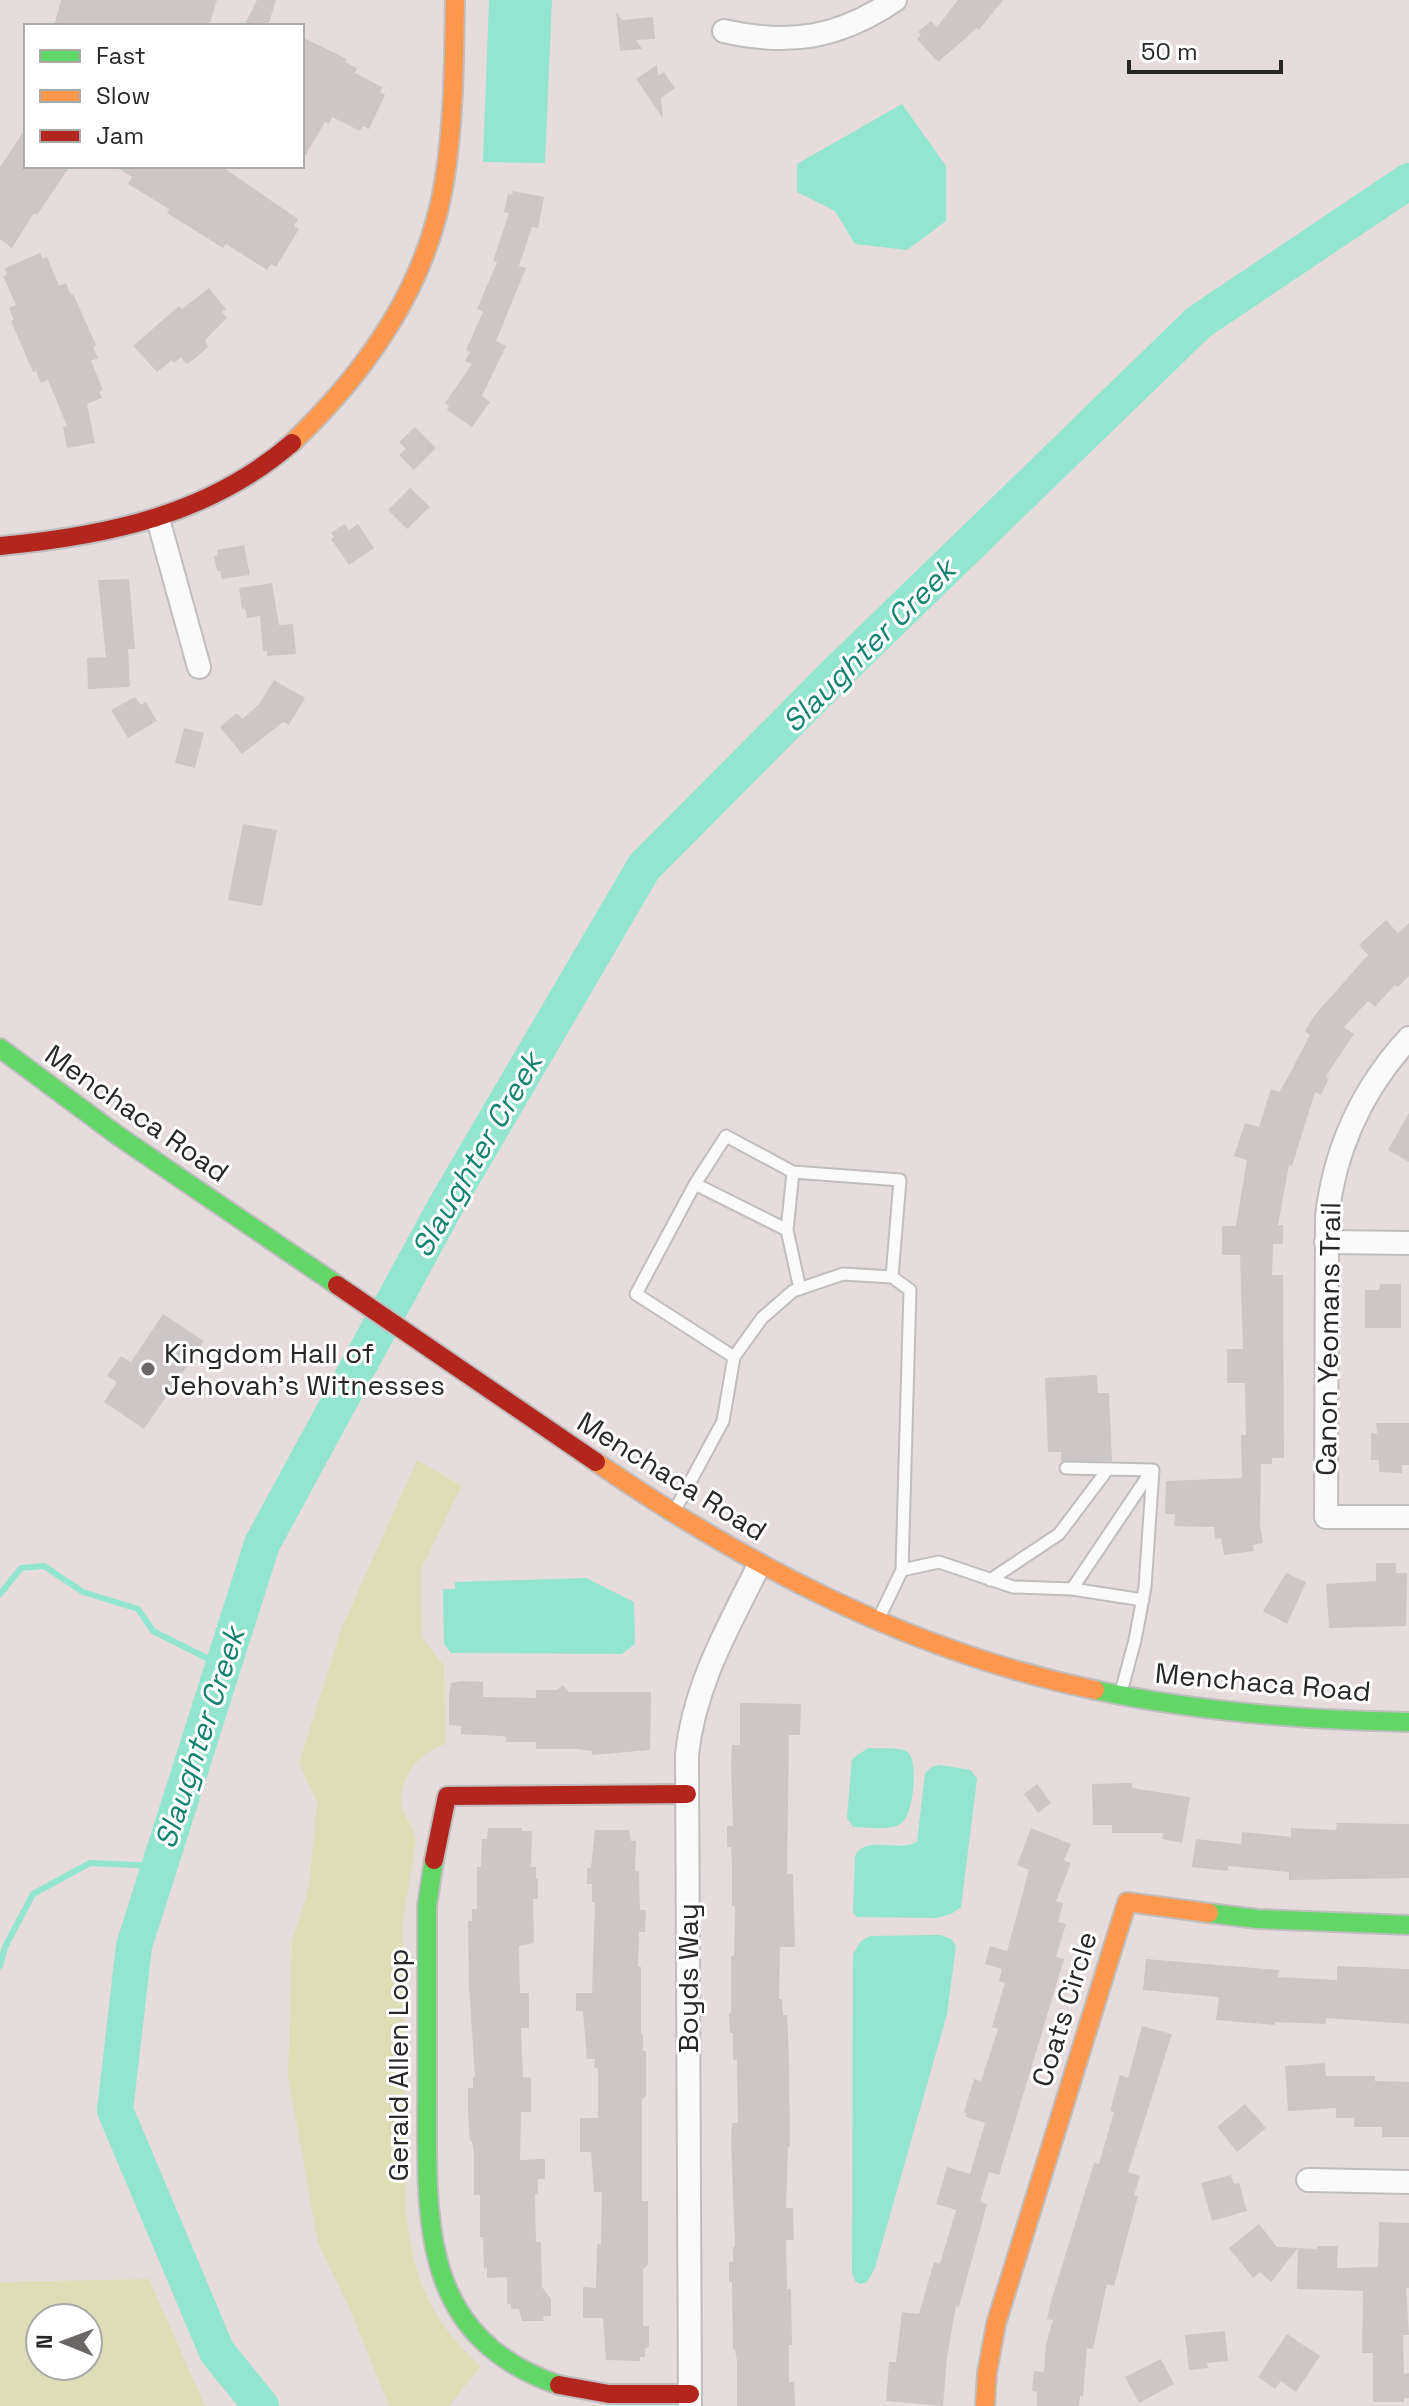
<svg xmlns="http://www.w3.org/2000/svg" width="1409" height="2406" font-family="'Space Grotesk',sans-serif">
	<style>
		.green { fill: #dddeb6; fill-rule: evenodd }
		.water { fill: #92e5ce }
		.lines { fill: none; stroke-linecap: round; stroke-linejoin: round }
		.stream { stroke: #92e5ce; stroke-width: 6 }
		.river { stroke: #92e5ce; stroke-width: 36 }
		.building { fill: #cdc6c6 }
		.lane-casing { stroke: #bfbdbe; stroke-width: 15 }
		.street-casing { stroke: #bfbdbe; stroke-width: 26 }
		.fast-casing { stroke: #bfbdbe; stroke-width: 22 }
		.slow-casing { stroke: #bfbdbe; stroke-width: 22 }
		.jam-casing { stroke: #bfbdbe; stroke-width: 22 }
		.lane { stroke: #fbfafa; stroke-width: 11 }
		.street { stroke: #fbfafa; stroke-width: 22 }
		.fast { stroke: #63d668; stroke-width: 18 }
		.slow { stroke: #ff974d; stroke-width: 18 }
		.jam { stroke: #b3261e; stroke-width: 18 }
		.poi-dot { fill: #6a6666; stroke: #fff; stroke-width: 3 }
		.labels { text-anchor: middle; stroke-width: 6; stroke-linejoin: round; paint-order: stroke }
		.street-label { font-size: 28px; fill: #272727; stroke: #fff }
		.poi-label { font-size: 28px; fill: #272727; stroke: #fff; text-anchor: start }
		.water-label { font-size: 30px; font-style: italic; fill: #12836e; stroke: #fff }
	</style>
	<rect width="100%" height="100%" fill="#e6dcdc"/>
	<!-- green -->
	<path class="green" d="M417 1460 462 1486 421 1569 422 1637 444 1666 445 1744C418 1753 395 1781 403 1810 407 1821 414 1829 416 1840L403 1920 406 2210C412 2275 430 2322 481 2366L449 2406H389L351 2312 318 2243 288 2076 292 1941 309 1887 317 1802 299 1763 342 1627Z
		M149 2279 205 2406H0V2282ZM88 2318V2366H40V2318Z"/>
	<!-- water -->
	<path class="water" d="M489 0H552L545 163 483 162Z
		M902 104 946 166V221L907 250 855 244 835 211 797 192V164Z
		M586 1578 634 1602 635 1644 622 1654 451 1653 444 1644 443 1589H455V1582Z
		M868 1748C878 1749 896 1747 906 1751 920 1757 913 1813 903 1822 892 1832 867 1827 853 1827L847 1818 852 1759Z
		M940 1765 971 1770 977 1779 961 1907 951 1914 936 1918 857 1917 853 1912 855 1856C866 1834 898 1853 917 1842L925 1773 932 1767Z
		M940 1935 951 1939 956 1946 947 2014 875 2268 867 2282 860 2284 855 2281 852 2273 853 1954 861 1941 870 1936Z"/>
	<g class="lines">
		<!-- stream -->
		<path class="stream" d="M0 1594 21 1568 44 1566 83 1592 138 1609 153 1631 223 1666
			M0 1966 5 1947 33 1894 90 1863 159 1866"/>
		<!-- river -->
		<path class="river" d="M261 2406 217 2352 115 2110 134 1946 262 1544 445 1207 644 867 841 669 1199 322 1409 181"/>
	</g>
	<!-- building -->
	<path class="building" d="M61 0H217L209 26H54Z
		M257 0H276L268 26H244Z
		M958 0H1003L979 30 977 28 938 62 917 39 921 35 918 32 931 21 937 27Z
		M616 12 622 20 653 17 655 39 636 40 642 49 620 51Z
		M302 37 347 59 345 62 357 68 355 73 382 87 380 92 385 95 369 129 363 126 360 131 332 117 329 124 325 122 302 161Z
		M657 65 658 76 664 72 675 88 661 98 663 118 636 79Z
		M26 128V166H70L37 215 34 213 12 248 0 239V167Z
		M115 166H221L298 219 294 226 299 229 276 267 271 264 267 270 226 244 223 248 167 213 169 209 128 184 132 177Z
		M513 191 544 197 538 228 532 227 519 266 526 268 496 341 506 346 482 396 490 402 472 427 447 410 449 406 445 403 472 364 465 361 470 352 466 350 483 312 477 309 497 262 493 261 509 213 504 212 508 194 512 195Z
		M40 253 43 259 47 257 59 286 66 283 71 295 73 294 96 345 93 347 98 358 91 361 103 390 99 392 102 398 87 404 95 443 67 448 63 427 67 426 48 380 41 383 36 371 33 372 11 321 14 320 9 308 16 305 3 276 7 275 5 268Z
		M209 288 226 309 222 312 227 318 205 340 208 347 192 361 186 364 181 357 174 363 172 360 157 372 133 346 179 306 182 309Z
		M415 427 436 448 414 470 399 455 406 449 399 442Z
		M410 488 430 507 407 529 388 510Z
		M344 524 349 530 358 524 374 548 349 565 331 539 334 537 331 533Z
		M244 545 250 575 222 579 220 571H217L214 556 218 555 217 550Z
		M129 579 135 649H128L130 687 88 689 87 658 106 657 98 580Z
		M272 583 279 625 293 624 296 654 267 656V651H263L260 616 247 618 245 608 242 609 239 588Z
		M274 680 305 698 289 725 283 722 242 754 220 727 237 713 242 719 259 704Z
		M135 697 141 705 146 702 157 721 128 738 111 710Z
		M184 728 204 733 195 768 175 763Z
		M243 824 277 830 262 906 228 900Z
		M1386 920 1398 933 1409 923V976L1398 987 1395 985 1375 1007 1368 1001 1344 1027 1354 1034 1326 1076 1329 1078 1321 1095 1315 1092 1292 1166 1289 1165 1278 1225H1283V1244H1273L1272 1275H1283L1284 1458H1272V1464H1261L1260 1525 1263 1543 1253 1545 1254 1551 1224 1555 1221 1538 1215 1539 1214 1527 1174 1526 1175 1514H1165L1166 1481 1242 1478 1241 1435H1246L1245 1383H1227V1349H1243L1240 1255H1222V1226H1236L1247 1160 1234 1156 1245 1123 1259 1127 1271 1089 1279 1092 1288 1077 1310 1035 1305 1031 1314 1016 1368 955 1359 945Z
		M1409 1113V1162L1388 1150Z
		M1380 1284H1401V1328H1365V1290H1379Z
		M163 1314 204 1341 144 1429 104 1402 117 1382 107 1376 121 1356 131 1362Z
		M1097 1375 1098 1393H1109L1112 1461H1061V1452H1048L1045 1378Z
		M1376 1423H1409V1465H1402V1473L1379 1472V1460H1371V1433L1377 1434Z
		M1376 1563H1396V1573H1407L1406 1626 1329 1628 1326 1584 1376 1581Z
		M1286 1573 1306 1582 1287 1624 1263 1611Z
		M462 1681 483 1682V1697L536 1698V1690H557L563 1685 569 1692H651L650 1750 592 1755V1751L578 1749H536V1742H506V1737L501 1736 461 1734V1726L449 1725V1696L451 1683Z
		M740 1703 801 1704 800 1735H789L787 1874H793L795 1947H780L779 1999H782L783 2015H787L789 2056 790 2147H788L786 2208H793L794 2240H786L787 2289H791L792 2345H789V2382H794L795 2406H737V2361L735 2350H733L732 2282H729V2262H733V2247H735L731 2140 732 2123H738L737 2060H733V2033H730L729 2013H731V1956H734L735 1906H732V1862L731 1847H727V1826H733L731 1763 732 1745H740Z
		M1132 1783V1788L1190 1797 1182 1843 1162 1839 1163 1833H1112V1825H1093L1092 1784Z
		M1037 1784 1051 1803 1038 1813 1024 1794Z
		M1337 1823 1409 1824V1878L1289 1880V1872L1228 1866V1871L1192 1867 1196 1839 1241 1844 1242 1832 1291 1837V1828L1336 1830Z
		M488 1828H522V1831H532L531 1867H536V1878L538 1879V1899H533L534 1943 519 1946 520 1993H529V2028H521L523 2077 531 2078V2112H521L520 2160 545 2159V2179H538V2194H535L536 2242H541L542 2287 551 2299V2316H543L544 2321H522L519 2309H511V2304H507V2277L487 2278V2268L484 2269 483 2237H480V2195H474V2152L472 2141H470L468 2111V2088H473V2077H475L469 1986 468 1921H472V1909H477V1867H481L482 1839H487Z
		M1031 1828 1071 1844 1064 1860 1071 1863 1056 1901 1063 1903 1058 1922 1066 1924 1056 1957 1064 1959 999 2175 989 2172 980 2202 987 2204 959 2307 956 2306 947 2357 943 2406 886 2401 889 2362H896L902 2312 919 2314 934 2262 940 2264 956 2210 936 2204 947 2167 970 2174 985 2123 966 2117 967 2113 964 2112 974 2079 981 2081 998 2029 992 2027 1005 1983 999 1981 1002 1969 985 1964 990 1946 1007 1951 1029 1870 1017 1865Z
		M595 1830H629L631 1841H636L635 1871H639L640 1910H646L645 1932H639L638 1967H641V2034H643V2051H646V2096L642 2099V2201H648V2265L643 2269V2326H649V2346L645 2349V2357H640V2361L606 2360 603 2318H583V2287L596 2288 597 2244H601L602 2192H594L591 2152H580V2118H598V2068H594L595 2059H587L583 2011H576V1993H592L595 1902H592V1884H587V1868H591Z
		M1146 1959 1279 1970 1278 1977 1337 1980V1966L1409 1969V2024L1326 2018V2024L1275 2022V2025L1216 2020 1219 1997 1143 1990Z
		M1142 2026 1172 2034 1128 2172 1140 2176 1134 2195 1138 2196 1114 2286 1107 2284 1093 2349 1087 2348 1083 2397 1080 2396 1079 2406H1037V2392L1032 2391 1034 2371 1044 2372 1046 2344 1053 2320 1047 2319 1052 2298 1094 2163 1099 2164 1114 2112 1110 2111 1120 2075 1128 2078Z
		M1325 2063 1326 2076H1375V2081L1409 2082V2137H1382V2127H1354V2118H1336V2108L1288 2111 1285 2066Z
		M1245 2104 1266 2128 1237 2152 1217 2127Z
		M1231 2175 1234 2184 1239 2183 1247 2211 1212 2221 1201 2183Z
		M1379 2222 1409 2223V2288H1406L1409 2335H1403L1404 2374 1409 2373V2398H1404V2402H1373V2353H1362L1363 2291 1297 2289 1298 2248 1271 2282 1260 2272 1253 2278 1229 2248 1259 2224 1277 2247 1317 2249V2246H1338L1337 2268 1378 2267Z
		M1225 2331 1228 2361 1207 2363 1208 2368 1189 2370 1185 2335Z
		M1287 2334 1320 2356 1296 2392 1281 2381 1275 2389 1258 2377Z
		M1161 2359 1174 2384 1139 2403 1125 2377Z"/>
	<g class="lines">
		<defs>
			<path id="lane" d="M695 1184 726 1136 793 1172 900 1180 892 1277
				M787 1230 793 1172
				M734 1357 636 1294 695 1184 787 1230 800 1289
				M1066 1468 1153 1470
				M675 1510 723 1421 734 1357 762 1318 793 1291 843 1274 892 1277 910 1290 902 1570 878 1620
				M902 1570 939 1562 1013 1587 1072 1589 1143 1600
				M990 1580 1059 1534 1108 1469
				M1072 1589 1152 1470
				M1121 1692 1135 1640 1145 1587 1153 1470"/>
			<path id="street" d="M724 31C790 46 839 38 895 0
				M158 519 199 667
				M1409 1038C1362 1089 1335 1148 1327 1216L1326 1517H1409
				M1326 1242 1409 1243
				M1308 2180 1409 2182
				M690 2406 687 1755C694 1685 729 1626 759 1565"/>
			<path id="fast" d="M0 1048 117 1135 337 1285
				M1095 1690C1199 1712 1303 1720 1409 1722
				M434 1860 427 1906C427 1969 427 2032 427 2095 427 2219 418 2337 559 2385
				M1209 1913 1258 1919 1409 1925"/>
			<path id="slow" d="M292 443C368 370 429 284 445 177 454 119 454 59 455 0
				M596 1462C749 1567 913 1652 1095 1690
				M985 2406 987 2373 996 2324 1127 1902 1209 1913"/>
			<path id="jam" d="M0 546C106 536 209 515 292 443
				M337 1285 596 1462
				M434 1860 447 1796 687 1794
				M559 2385 609 2394H690"/>
		</defs>
		<!-- lane casing -->
		<use href="#lane" class="lane-casing"/>
		<!-- street casing -->
		<use href="#street" class="street-casing"/>
		<!-- fast casing -->
		<use href="#fast" class="fast-casing"/>
		<!-- slow casing -->
		<use href="#slow" class="slow-casing"/>
		<!-- jam casing -->
		<use href="#jam" class="jam-casing"/>
		<!-- lane -->
		<use href="#lane" class="lane"/>
		<!-- street -->
		<use href="#street" class="street"/>
		<!-- fast -->
		<use href="#fast" class="fast"/>
		<!-- slow -->
		<use href="#slow" class="slow"/>
		<!-- jam -->
		<use href="#jam" class="jam"/>
	</g>
	<!-- markers -->
	<circle class="poi-dot" cx="148" cy="1369" r="8"/>
	<g class="labels">
		<!-- street labels -->
		<g class="street-label">
			<text transform="translate(137 1113) rotate(35)" y="10">Menchaca Road</text>
			<text transform="translate(1328 1339) rotate(-89)" y="10">Canon Yeomans Trail</text>
			<text transform="translate(672 1476) rotate(32)" y="10">Menchaca Road</text>
			<text transform="translate(1263 1682) rotate(5)" y="10">Menchaca Road</text>
			<text transform="translate(688 1978) rotate(-90)" y="10">Boyds Way</text>
			<text transform="translate(1064 2009) rotate(-73)" y="10">Coats Circle</text>
			<text transform="translate(398 2065) rotate(-90)" y="10">Gerald Allen Loop</text>
		</g>
		<!-- poi labels -->
		<g class="poi-label">
			<text x="164" y="1363">Kingdom Hall of<tspan x="164" dy="32">Jehovah's Witnesses</tspan></text>
		</g>
		<!-- water labels -->
		<g class="water-label">
			<text transform="translate(869 646) rotate(-45)" y="10">Slaughter Creek</text>
			<text transform="translate(477 1155) rotate(-60)" y="10">Slaughter Creek</text>
			<text transform="translate(200 1738) rotate(-72)" y="10">Slaughter Creek</text>
		</g>
	</g>
	<!-- legend -->
	<rect x="24" y="24" width="280" height="144" fill="#ffffff" stroke="#a9a9a9" stroke-width="2"/>
	<rect x="40" y="50" width="40" height="12" fill="#63d668" stroke="#a9a9a9" stroke-width="2"/>
	<text x="96" y="64" font-size="24" fill="#272727">Fast</text>
	<rect x="40" y="90" width="40" height="12" fill="#ff974d" stroke="#a9a9a9" stroke-width="2"/>
	<text x="96" y="104" font-size="24" fill="#272727">Slow</text>
	<rect x="40" y="130" width="40" height="12" fill="#b3261e" stroke="#a9a9a9" stroke-width="2"/>
	<text x="96" y="144" font-size="24" fill="#272727">Jam</text>
	<!-- north arrow -->
	<g transform="translate(64 2342) rotate(271)"><circle r="38" fill="#ffffff" stroke="#a9a9a9" stroke-width="2"/>
	<path d="M0-6L14 30L0 20L-14 30Z" fill="#6a6666"/>
	<text y="-12" font-size="22" font-weight="bold" text-anchor="middle" fill="#272727">N</text>
	</g>
	<!-- scale -->
	<path d="M1129 60v12h152v-12" fill="none" stroke="#272727" stroke-width="4"/>
	<text x="1141" y="60" font-size="24" fill="#272727" stroke="#ffffff" stroke-width="6" paint-order="stroke">50 m</text>
</svg>
